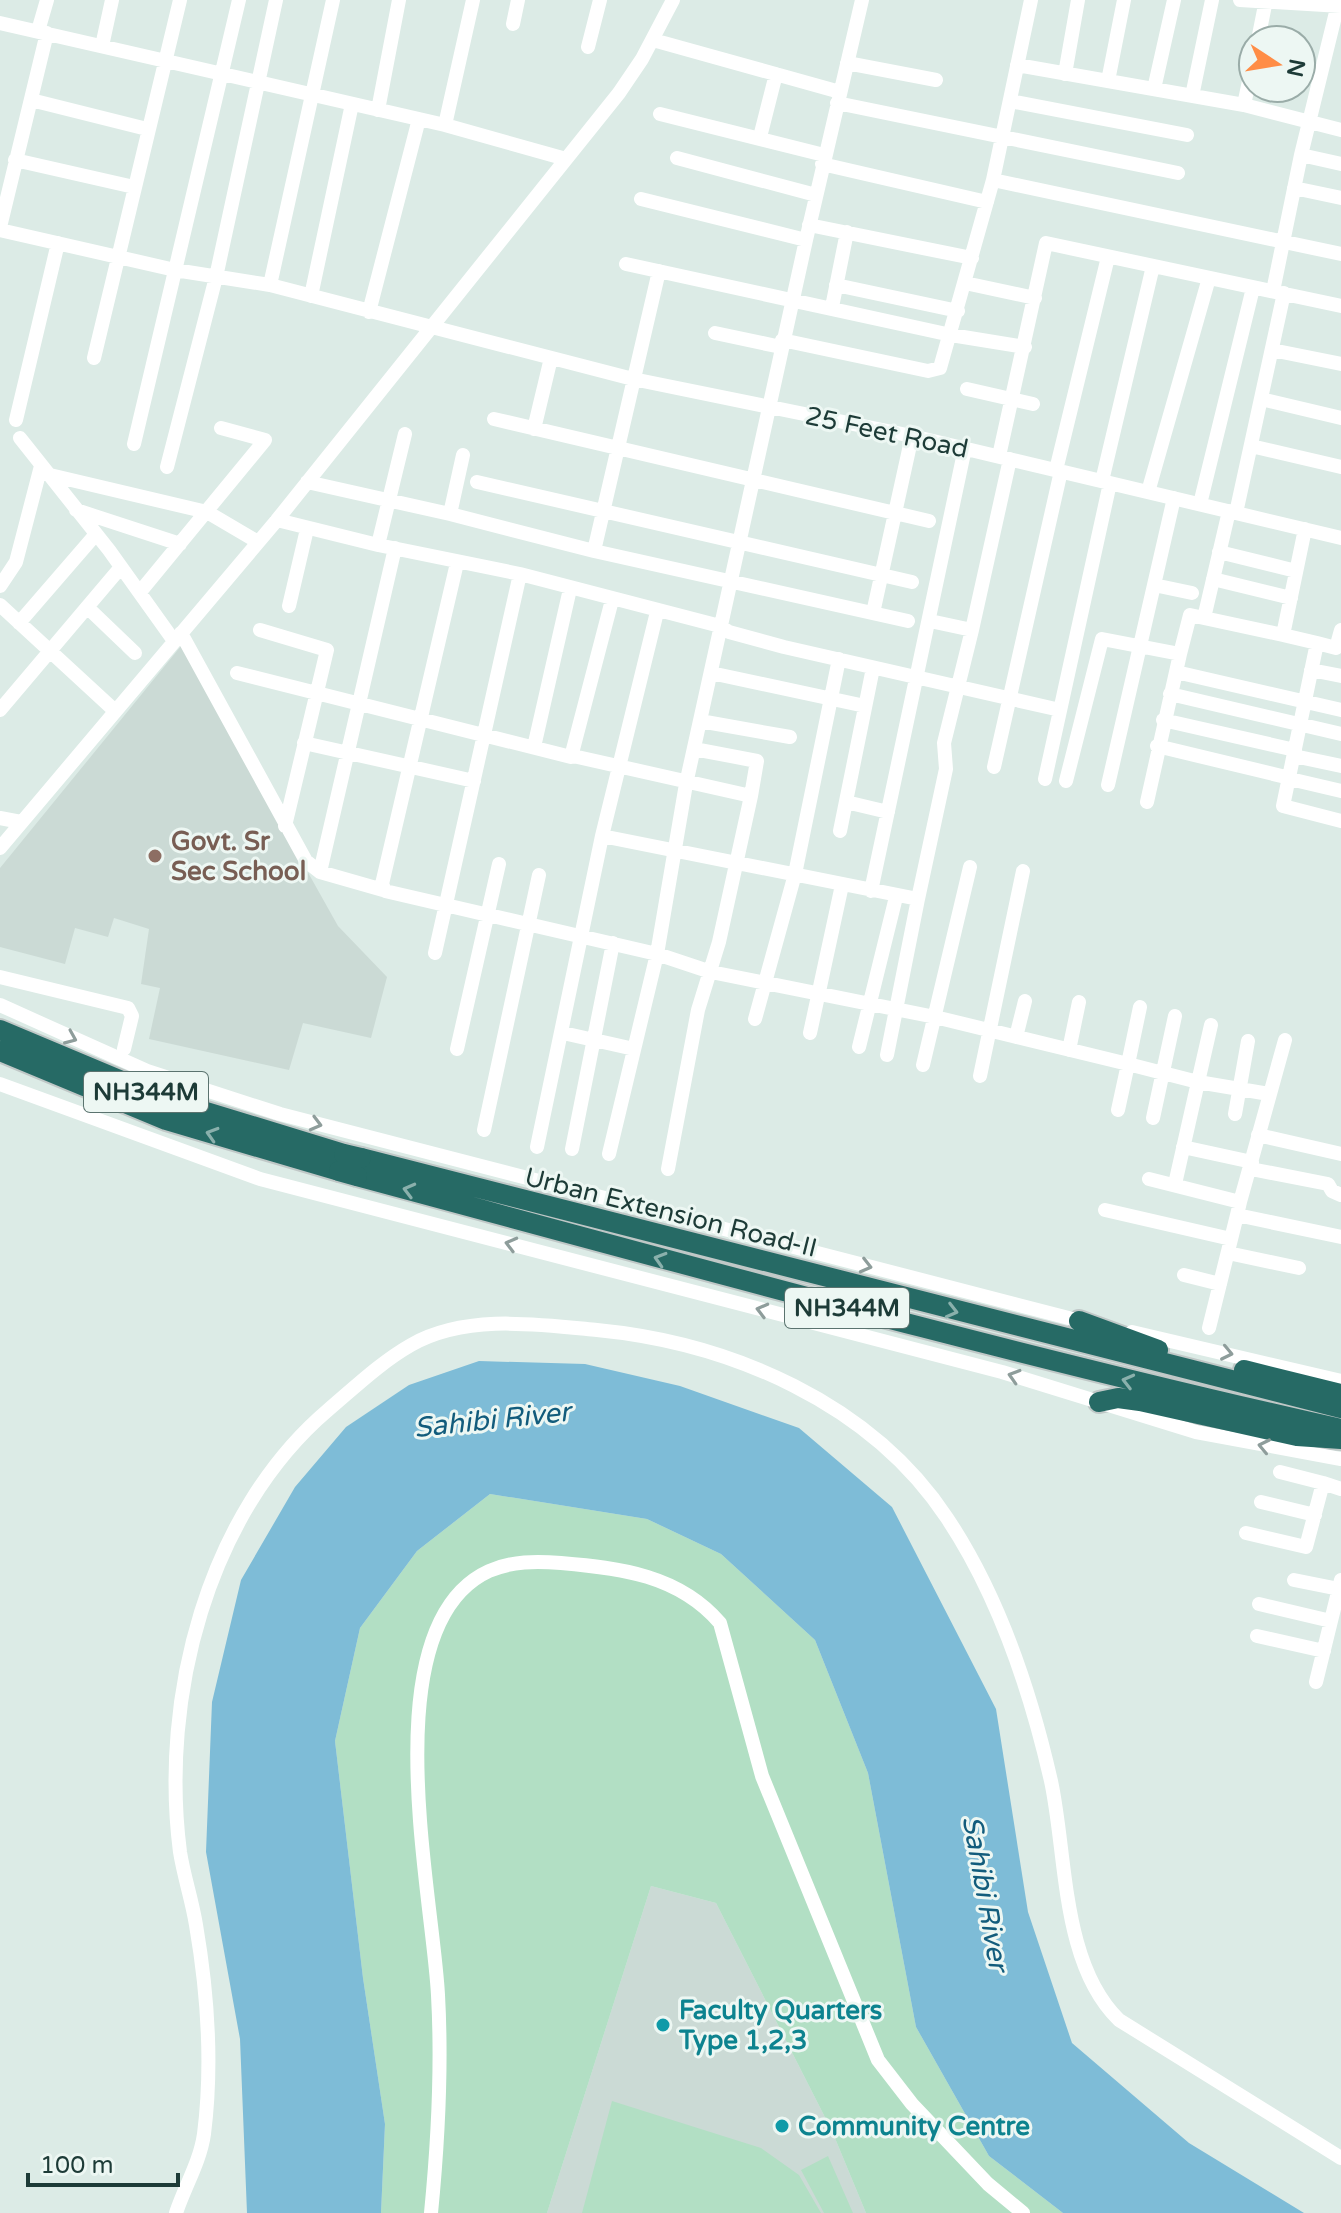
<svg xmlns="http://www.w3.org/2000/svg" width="1341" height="2213" font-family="'Varela Round',sans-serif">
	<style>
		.built { fill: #cbdad5 }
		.green { fill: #b2dfc4 }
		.water { fill: #7ebcd7 }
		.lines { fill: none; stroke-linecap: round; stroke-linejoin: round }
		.highway-casing { stroke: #c0c8c7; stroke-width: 24 }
		.minor { stroke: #fff; stroke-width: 14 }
		.highway { stroke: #266a65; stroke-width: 20 }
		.highway-bridge-casing { stroke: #c0c8c7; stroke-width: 24; stroke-linecap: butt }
		.highway-bridge { stroke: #266a65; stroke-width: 20 }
		.oneway { stroke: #8e9d9b }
		.oneway2 { stroke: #8ab0ac }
		.education-dot { fill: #8d6e63; stroke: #edf7f3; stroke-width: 3 }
		.culture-dot { fill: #0f9aa8; stroke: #edf7f3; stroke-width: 3 }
		.labels { text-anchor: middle; stroke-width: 6; stroke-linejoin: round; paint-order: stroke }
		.shield { fill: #edf7f3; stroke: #5b736f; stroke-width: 2 }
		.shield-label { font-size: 24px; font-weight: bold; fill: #1d3b37 }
		.street-label { font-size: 26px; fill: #1d3b37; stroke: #edf7f3 }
		.education-label { font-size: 26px; font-weight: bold; fill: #785e54; stroke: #edf7f3; text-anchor: start }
		.culture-label { font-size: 26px; font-weight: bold; fill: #0d838f; stroke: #edf7f3; text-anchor: start }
		.water-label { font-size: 28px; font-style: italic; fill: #125c7c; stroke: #edf7f3 }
	</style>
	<rect width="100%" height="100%" fill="#dcebe6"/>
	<!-- built -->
	<path class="built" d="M181 646 338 926 387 977 371 1038 303 1023 289 1070 149 1039 160 988 141 984 149 929 114 918 108 937 75 928 65 964 0 947V868Z
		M651 1886 716 1903 832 2131 866 2213H547Z"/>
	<!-- green -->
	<path class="green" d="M490 1494 647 1519 721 1554 815 1640 868 1773 916 2027 989 2156 1063 2213H866L832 2131 716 1903 651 1886 547 2213H381L385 2124 363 1978 335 1741 360 1628 417 1551Z
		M612 2101 761 2148 799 2175 821 2213H582Z
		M828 2156 853 2213H824L801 2170Z"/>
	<!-- water -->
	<path class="water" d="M479 1361 585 1364 680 1386 799 1428 892 1507 996 1709 1028 1912 1072 2043 1189 2143 1304 2213H1063L989 2156 916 2027 868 1773 815 1640 721 1554 647 1519 490 1494 417 1551 360 1628 335 1741 363 1978 385 2124 381 2213H247L240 2039 206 1852 212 1702 241 1580 295 1487 346 1427 409 1385Z"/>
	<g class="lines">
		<defs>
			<path id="highway" d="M0 1030 167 1100 344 1154
				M0 1051 166 1120 339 1171
				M361 1158 1341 1408
				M357 1176C684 1264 1010 1355 1341 1429
				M1079 1321 1158 1350
				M1244 1370 1341 1394
				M1099 1402 1118 1398 1140 1401 1297 1436 1341 1439"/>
		</defs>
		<!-- highway casing -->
		<use href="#highway" class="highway-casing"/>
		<!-- minor -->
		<path class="minor" d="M1240 0 1341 6
			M0 23 445 125 566 159
			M513 24 518 0
			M38 31 47 0
			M653 40 840 92
			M1258 40 1266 0
			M102 46 112 0
			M588 47 600 0
			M847 63 936 80
			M1017 65 1244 105 1341 130
			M1065 74 1078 0
			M1108 81 1124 0
			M1154 89 1174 0
			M1192 96 1212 0
			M31 100 147 129
			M1010 101 1187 135
			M837 103 1178 173
			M1244 105 1253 62
			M378 110 399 0
			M660 114 824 155
			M445 125 473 0
			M760 137 776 74
			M1301 155 1341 164
			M677 158 816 195
			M15 160 134 187
			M822 164 987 202
			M993 180 1341 254
			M1294 188 1341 198
			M809 225 972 258
			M0 227 47 33
			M0 230 175 270 270 285 633 379 912 436 1341 538
			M806 240 862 0
			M626 264 951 335 1025 347
			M965 283 1035 298
			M270 285 333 0
			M836 285 958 311
			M1273 291 1301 155 1339 0
			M311 296 352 104
			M832 307 847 232
			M369 312 419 119
			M715 333 781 347
			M782 340 928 371 940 368 993 180 1031 0
			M1272 350 1341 364
			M94 358 180 0
			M967 389 1033 404
			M1261 399 1341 418
			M494 419 929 521
			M16 420 58 243
			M534 429 551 358
			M20 438 109 550 174 641
			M134 444 239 0
			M1251 446 1341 467
			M999 456 1046 243 1341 306
			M167 467 216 277 276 0
			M1056 470 1108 257
			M50 475 207 512 258 542
			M1102 481 1153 266
			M307 482 450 514 463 455
			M477 482 912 582
			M1148 492 1209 278
			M1200 504 1253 288
			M76 510 180 544
			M1236 513 1284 293
			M450 514 594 551 908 621
			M277 520 378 545 520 574 720 626 729 632 784 647 1060 710
			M1305 529 1283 635 1317 643
			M378 545 405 434
			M594 551 659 271
			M1219 552 1296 571
			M457 563 382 884 385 891 657 954 711 972 935 1017 1128 1064 1140 1007
			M1213 579 1291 598
			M1154 585 1192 593
			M0 586 16 562 41 466
			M140 592 265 440 221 428
			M0 605 114 710
			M289 606 307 529
			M87 607 135 653
			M873 613 912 436
			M1204 618 1229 511
			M930 621 972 630 1010 459
			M19 623 96 534
			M260 630 327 650 285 826
			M1341 630 1336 648 1317 643 1283 806 1341 821
			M181 633 306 861 320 872 383 890
			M1180 654 1190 615 1283 635
			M1311 670 1341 676
			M1176 672 1341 710
			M237 673 571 757 612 600
			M711 673 865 706
			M1170 694 1341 734
			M0 710 121 567
			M1163 720 1295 750
			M700 721 790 737
			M304 743 474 781
			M1157 746 1290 778
			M534 747 570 589
			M694 749 757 761 751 796
			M573 756 751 796 719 942 698 1010 668 1169
			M1294 756 1341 766
			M994 767 1061 471
			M1045 779 1110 483
			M1290 779 1341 791
			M1066 781 1102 639 1180 654 1147 802
			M1108 785 1174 498
			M846 802 888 812
			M0 818 21 822
			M840 831 873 668
			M602 836 918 899 946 769 944 743 972 630
			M0 848 277 520 619 93 642 59 673 0
			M320 872 395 548
			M871 891 965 448
			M435 953 520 574
			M0 977 128 1008 132 1016 124 1049
			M0 1005 147 1071 280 1114 1088 1323
			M755 1019 795 874 839 659
			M563 1033 634 1049
			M810 1033 842 885
			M1016 1037 1025 1001
			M859 1047 896 897
			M457 1049 499 864
			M1069 1050 1079 1002
			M887 1055 918 899
			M923 1065 970 867
			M980 1076 1023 871
			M0 1084 260 1179 1002 1372 1196 1432 1341 1459
			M1118 1110 1128 1064 1198 1082 1211 1025
			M1235 1114 1248 1041
			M1153 1118 1175 1016
			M484 1130 539 875
			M1258 1135 1341 1154
			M537 1147 602 836 657 612
			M1183 1147 1252 1162
			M572 1149 613 943
			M609 1154 657 954 686 784 806 240 641 199
			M1251 1169 1328 1184 1332 1191 1341 1195
			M1149 1179 1240 1202 1285 1040
			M1175 1184 1198 1082 1269 1094
			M1240 1202 1237 1215 1341 1237
			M1105 1210 1231 1239
			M1228 1253 1299 1268
			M1184 1275 1220 1284
			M1209 1328 1237 1215
			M1132 1332 1341 1381
			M1280 1472 1323 1483
			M1261 1502 1315 1515
			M1246 1533 1306 1547 1323 1483 1341 1489
			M1294 1580 1339 1589
			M1259 1604 1331 1621
			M1257 1636 1324 1651
			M1316 1682 1341 1580
			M176 2213C185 2186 200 2162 204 2134 213 2063 208 1995 196 1925 192 1900 184 1877 180 1852 160 1698 207 1513 328 1410 354 1388 381 1362 411 1345 465 1314 537 1324 597 1330 731 1343 871 1403 947 1518 999 1596 1030 1689 1051 1781 1067 1855 1061 1964 1119 2020L1341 2158
			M431 2213C438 2142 442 2067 438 1995 433 1895 371 1625 489 1571 512 1561 536 1561 561 1563 620 1568 679 1575 720 1623L762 1776 878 2060 912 2104 988 2184 1023 2213"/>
		<!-- highway -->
		<use href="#highway" class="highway"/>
		<defs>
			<path id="highway-bridge" d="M344 1154 361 1158
				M339 1171 357 1176"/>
		</defs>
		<!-- highway-bridge casing -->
		<use href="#highway-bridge" class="highway-bridge-casing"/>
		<!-- highway-bridge -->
		<use href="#highway-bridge" class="highway-bridge"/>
	</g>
	<!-- one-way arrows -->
	<defs><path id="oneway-chevron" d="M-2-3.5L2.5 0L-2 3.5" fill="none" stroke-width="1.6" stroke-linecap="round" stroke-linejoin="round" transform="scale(2)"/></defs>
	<g class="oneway">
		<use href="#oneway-chevron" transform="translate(71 1038) rotate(23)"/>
		<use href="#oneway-chevron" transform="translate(316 1124) rotate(15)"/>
		<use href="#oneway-chevron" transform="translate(511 1244) rotate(-165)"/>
		<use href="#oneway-chevron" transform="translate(866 1266) rotate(14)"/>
		<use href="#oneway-chevron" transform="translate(762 1310) rotate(-165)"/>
		<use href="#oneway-chevron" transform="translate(1227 1353) rotate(12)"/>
		<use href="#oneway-chevron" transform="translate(1014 1376) rotate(-163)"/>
		<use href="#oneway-chevron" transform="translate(1264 1446) rotate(-168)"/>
	</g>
	<g class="oneway2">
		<use href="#oneway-chevron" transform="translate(212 1134) rotate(-163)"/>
		<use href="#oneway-chevron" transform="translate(409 1190) rotate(-165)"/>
		<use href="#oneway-chevron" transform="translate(660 1259) rotate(-163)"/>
		<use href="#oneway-chevron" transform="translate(952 1311) rotate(14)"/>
		<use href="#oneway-chevron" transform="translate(1128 1381) rotate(-166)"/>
	</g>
	<!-- markers -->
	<circle class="education-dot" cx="155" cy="856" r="8"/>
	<g class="culture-dot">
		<circle cx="663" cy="2025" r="8"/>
		<circle cx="782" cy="2126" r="8"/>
	</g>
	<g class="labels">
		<!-- shield labels -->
		<g class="shield">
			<rect x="84" y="1072" width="124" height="40" rx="6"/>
			<rect x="785" y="1288" width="124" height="40" rx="6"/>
		</g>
		<g class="shield-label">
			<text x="146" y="1100">NH344M</text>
			<text x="847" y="1316">NH344M</text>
		</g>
		<!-- street labels -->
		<g class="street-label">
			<text transform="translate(887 432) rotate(12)" y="9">25 Feet Road</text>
			<text transform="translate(671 1212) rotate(14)" y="9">Urban Extension Road-II</text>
		</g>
		<!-- education labels -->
		<g class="education-label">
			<text x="171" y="850">Govt. Sr<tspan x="171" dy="30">Sec School</tspan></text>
		</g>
		<!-- culture labels -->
		<g class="culture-label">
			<text x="679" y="2019">Faculty Quarters<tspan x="679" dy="30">Type 1,2,3</tspan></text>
			<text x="798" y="2135">Community Centre</text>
		</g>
		<!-- water labels -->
		<g class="water-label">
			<text transform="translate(492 1419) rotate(-6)" y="10">Sahibi River</text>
			<text transform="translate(986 1893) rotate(80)" y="10">Sahibi River</text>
		</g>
	</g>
	<!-- north arrow -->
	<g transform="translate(1277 64) rotate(102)"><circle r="38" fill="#edf7f3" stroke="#9aaca8" stroke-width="2"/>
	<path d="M0-6L14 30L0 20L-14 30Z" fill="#ff8d46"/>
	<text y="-12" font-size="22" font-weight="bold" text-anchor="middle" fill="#1d3b37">N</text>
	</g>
	<!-- scale -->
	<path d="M28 2173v12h150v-12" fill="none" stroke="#1d3b37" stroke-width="4"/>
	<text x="40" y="2173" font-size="24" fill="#1d3b37" stroke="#edf7f3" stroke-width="6" paint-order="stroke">100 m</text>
</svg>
